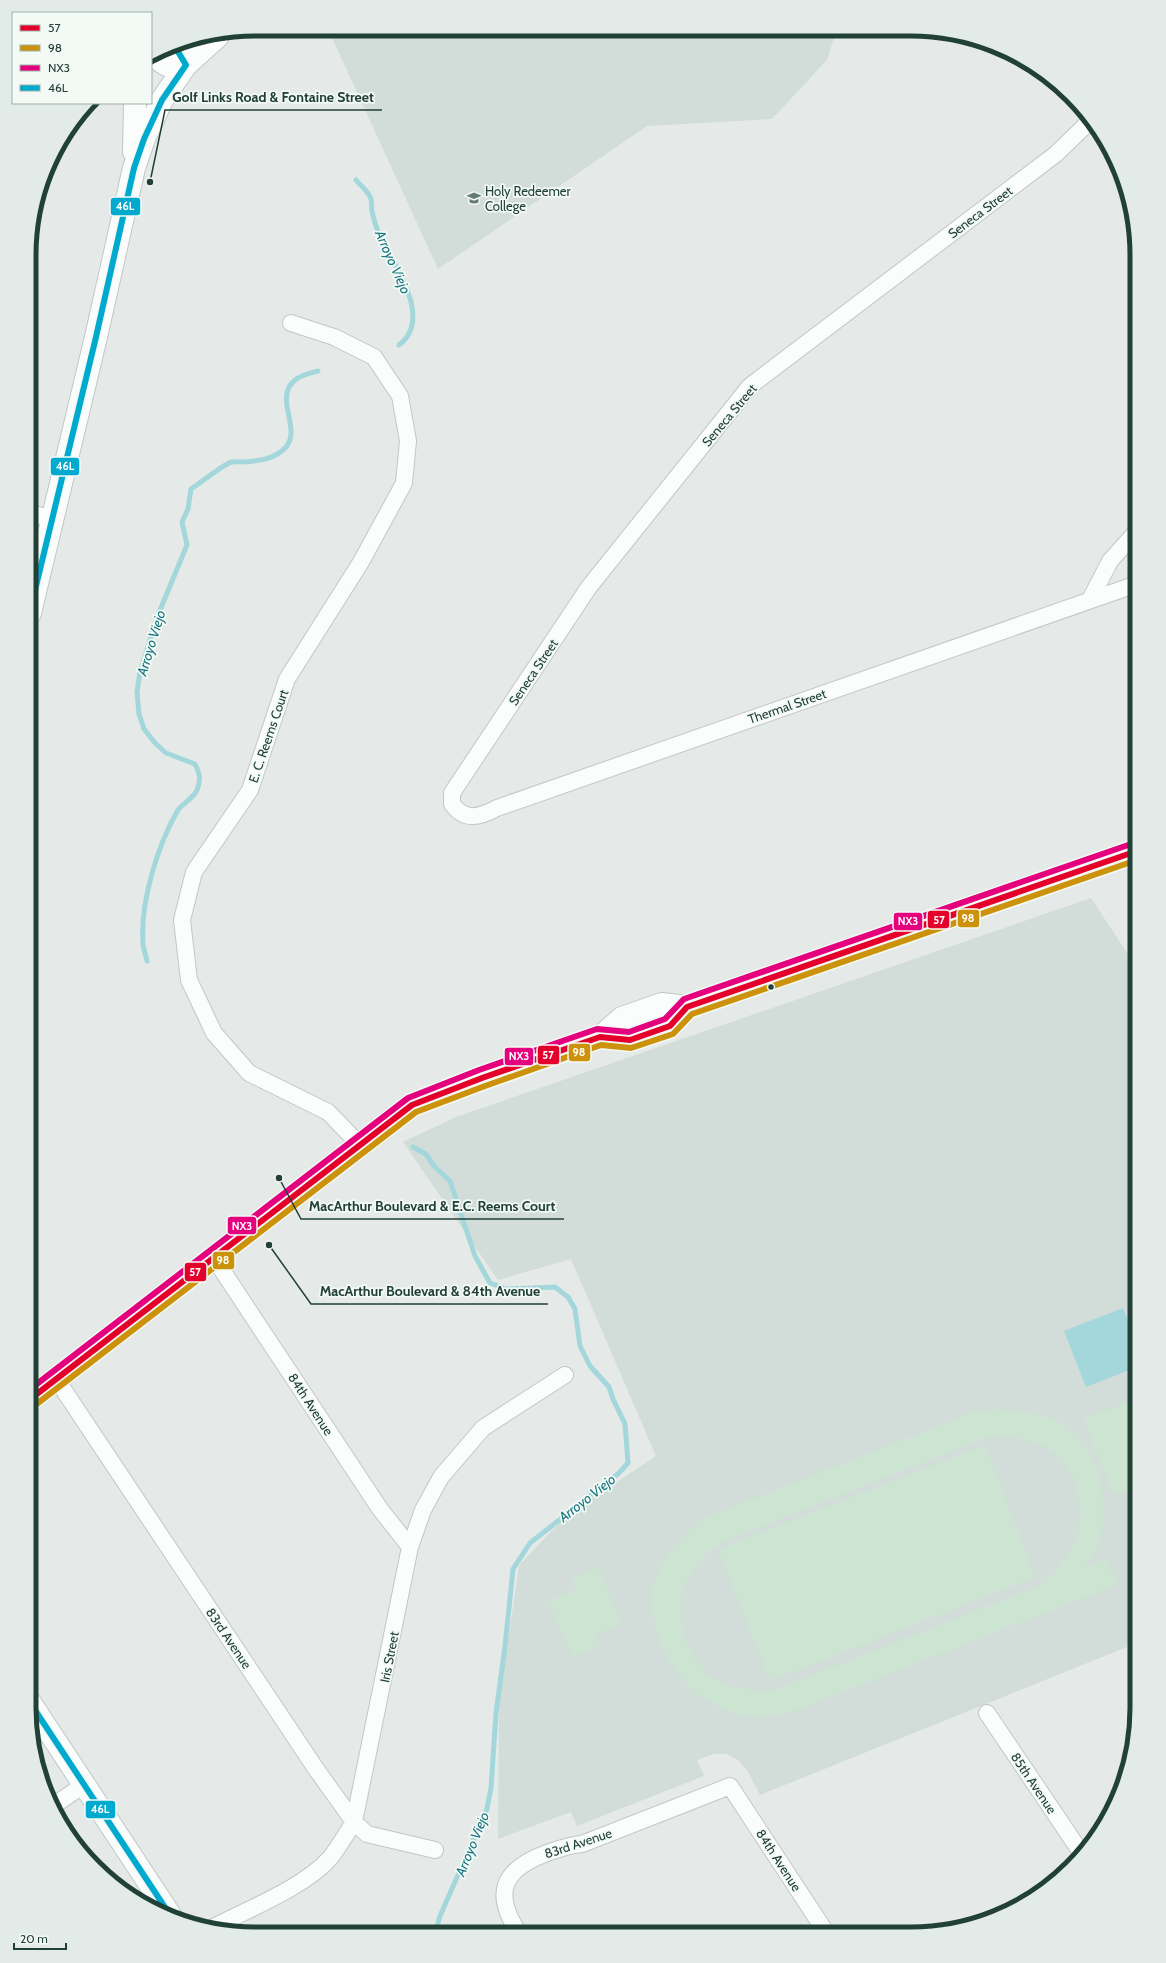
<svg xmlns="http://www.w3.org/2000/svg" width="1166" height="1963" font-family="Cabin,sans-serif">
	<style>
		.built { fill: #d2dcd8 }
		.green { fill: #cde4d3; fill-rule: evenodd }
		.water { fill: #a3d7db }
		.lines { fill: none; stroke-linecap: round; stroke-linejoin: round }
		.stream { stroke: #a3d7db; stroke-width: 5 }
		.street-casing { stroke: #c2c7c5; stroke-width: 18 }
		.secondary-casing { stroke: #c0c8c5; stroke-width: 24 }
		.street { stroke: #fbfcfc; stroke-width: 16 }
		.secondary { stroke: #fbfcfc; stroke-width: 22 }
		.bus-1-casing { stroke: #f3faf6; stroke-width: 9 }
		.bus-2-casing { stroke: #f3faf6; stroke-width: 9 }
		.bus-3-casing { stroke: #f3faf6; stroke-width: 9 }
		.bus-4-casing { stroke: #f3faf6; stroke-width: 9 }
		.bus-1 { stroke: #e4002b; stroke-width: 6 }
		.bus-2 { stroke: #cc920b; stroke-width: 6 }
		.bus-3 { stroke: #e5007d; stroke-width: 6 }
		.bus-4 { stroke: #00a9ce; stroke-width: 6 }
		.bus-dot { fill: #214036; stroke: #f3faf6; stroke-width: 1.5 }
		.labels { text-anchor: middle; stroke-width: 3.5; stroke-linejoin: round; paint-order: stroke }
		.poi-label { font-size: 13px; fill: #214036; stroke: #f3faf6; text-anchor: start }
		.street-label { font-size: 13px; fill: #214036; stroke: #f3faf6 }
		.water-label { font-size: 14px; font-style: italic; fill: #177580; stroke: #f3faf6 }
		.rim { fill: none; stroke: #214036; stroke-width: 5 }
		.leader { fill: none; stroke: #214036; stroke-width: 1.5 }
		.callout-dot { fill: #214036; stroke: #f3faf6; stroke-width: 1.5 }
		.callout-label { font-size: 14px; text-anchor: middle; font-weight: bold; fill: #214036; stroke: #f3faf6; stroke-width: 3.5; stroke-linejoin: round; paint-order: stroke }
		.line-badge { stroke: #f3faf6; stroke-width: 1.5 }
		.badge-label { font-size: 11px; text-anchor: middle; font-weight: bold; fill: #fff }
	</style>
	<rect width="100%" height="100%" fill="#e5eae8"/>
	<!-- built -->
	<path class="built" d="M328 29 836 31 827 60 772 119 647 126 438 269Z
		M1091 898 1137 968V1643L760 1795 747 1770 738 1760 727 1754H713L697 1760 704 1776 577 1826 571 1812 498 1839 499 1703 519 1565 567 1515 656 1456 571 1259 498 1280 403 1142 456 1117Z"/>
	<!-- green -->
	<path class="green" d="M1137 1399V1486L1113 1495 1084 1419Z
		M999 1409 1030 1413 1056 1419 1077 1438 1093 1456 1100 1480 1103 1501V1526L1098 1546 1085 1567 1104 1560 1119 1584 789 1713C777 1715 762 1719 749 1717 702 1709 665 1671 655 1624 653 1614 650 1601 652 1591 658 1559 682 1538 704 1518L974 1412ZM1004 1436C1018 1438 1033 1440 1046 1447 1075 1463 1086 1501 1078 1533 1073 1553 1056 1571 1041 1585L772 1691C755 1690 740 1690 724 1684 687 1669 671 1617 686 1582 694 1564 709 1551 725 1541L989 1437Z
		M985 1445 1035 1577 770 1681 718 1549Z
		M598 1567 621 1624 595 1635 600 1646 572 1657 549 1601 576 1589 572 1578Z"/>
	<!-- water -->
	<path class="water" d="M1123 1308 1137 1343V1367L1086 1387 1064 1331Z"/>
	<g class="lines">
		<!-- stream -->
		<path class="stream" d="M356 180C360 185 369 192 371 199 372 202 371 207 372 211 373 217 375 223 377 229 389 259 436 317 399 345
			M147 961C146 955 143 949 143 943 140 902 158 844 178 810 183 803 194 798 197 790 201 780 200 774 195 764L166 753 155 743 144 729 139 714 137 692 140 672 158 615 187 545 182 522 188 509 191 489C203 481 216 470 229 463 233 461 239 462 244 462 259 461 275 459 286 447 302 428 273 398 295 380 301 375 310 373 318 371
			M413 1147 426 1154 434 1166 450 1181 475 1256 490 1283 506 1289 555 1287 568 1297 575 1309 580 1346 590 1366 609 1387 613 1399 625 1424 628 1463 619 1473 530 1543 513 1569 505 1646 496 1713 491 1788 487 1809 440 1916 435 1933"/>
		<defs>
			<path id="street" d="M1092 119 1056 154 750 386 589 587 452 793V804C465 822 480 817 497 808L1137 584
				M291 323 334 337 374 357 400 396 408 441 404 483 361 562 287 679 250 790 194 872 182 920 189 980 214 1033 249 1073 328 1112 360 1145
				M31 513 52 519
				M1090 600 1110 561 1137 531
				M214 1258 380 1509 410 1547
				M57 1380 316 1769 354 1822 367 1834 435 1850
				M987 1713 1082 1854
				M53 1806 85 1784
				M212 1928C246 1910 305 1887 330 1858 339 1847 346 1834 354 1822L410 1547 423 1510 441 1477 483 1428 565 1375
				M519 1933C492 1893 503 1869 547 1853 559 1849 569 1845 582 1844L730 1786 827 1934"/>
			<path id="secondary" d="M174 45 186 65
				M154 55C164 65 172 70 186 65
				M134 152 135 103
				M30 613 96 337 134 168 144 139 162 100 186 65 218 36
				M600 1037 630 1040 670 1026 687 1007
				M29 1400 412 1105 482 1078 600 1037 622 1018 662 1004 687 1007 1137 851
				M29 1701 172 1918"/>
		</defs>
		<!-- street casing -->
		<use href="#street" class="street-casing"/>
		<!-- secondary casing -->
		<use href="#secondary" class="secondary-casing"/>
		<!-- street -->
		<use href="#street" class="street"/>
		<!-- secondary -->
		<use href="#secondary" class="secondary"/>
		<defs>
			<path id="bus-1" d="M29 1400 412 1105 482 1078 600 1037 630 1040 670 1026 687 1007 1137 851"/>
			<path id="bus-2" d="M34 1406 416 1112 485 1086 601 1045 631 1048 673 1034 692 1014 1137 860"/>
			<path id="bus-3" d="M29 1390 408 1098 479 1070 597 1029 629 1032 665 1019 684 999 1134 843"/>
			<path id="bus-4" d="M30 611 96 337 134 168 144 139 162 100 186 65 174 45
				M29 1701 172 1918"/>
		</defs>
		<!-- bus-1 casing -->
		<use href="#bus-1" class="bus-1-casing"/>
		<!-- bus-2 casing -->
		<use href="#bus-2" class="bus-2-casing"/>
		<!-- bus-3 casing -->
		<use href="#bus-3" class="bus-3-casing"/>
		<!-- bus-4 casing -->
		<use href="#bus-4" class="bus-4-casing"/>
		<!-- bus-1 -->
		<use href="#bus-1" class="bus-1"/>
		<!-- bus-2 -->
		<use href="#bus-2" class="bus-2"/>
		<!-- bus-3 -->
		<use href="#bus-3" class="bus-3"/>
		<!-- bus-4 -->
		<use href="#bus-4" class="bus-4"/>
	</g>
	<!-- icons -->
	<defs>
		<symbol id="university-bare" viewBox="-9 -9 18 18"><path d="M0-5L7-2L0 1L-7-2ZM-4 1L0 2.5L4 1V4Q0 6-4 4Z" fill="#667c74" stroke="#f3faf6" stroke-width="2.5" paint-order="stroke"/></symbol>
	</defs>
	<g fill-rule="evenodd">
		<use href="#university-bare" x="464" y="188" width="20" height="20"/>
	</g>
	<!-- markers -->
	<circle class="bus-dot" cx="771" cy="987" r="3.5"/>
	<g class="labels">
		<!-- poi labels -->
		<g class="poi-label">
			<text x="485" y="196">Holy Redeemer<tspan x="485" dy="15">College</tspan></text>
		</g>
		<!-- street labels -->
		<g class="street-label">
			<text transform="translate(980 212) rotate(-37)" y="5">Seneca Street</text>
			<text transform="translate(729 415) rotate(-50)" y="5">Seneca Street</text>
			<text transform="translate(533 672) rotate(-56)" y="5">Seneca Street</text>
			<text transform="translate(787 706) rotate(-19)" y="5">Thermal Street</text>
			<text transform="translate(268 736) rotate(-71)" y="5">E. C. Reems Court</text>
			<text transform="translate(311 1404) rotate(57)" y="5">84th Avenue</text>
			<text transform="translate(229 1638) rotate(56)" y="5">83rd Avenue</text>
			<text transform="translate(389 1657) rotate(-79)" y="5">Iris Street</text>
			<text transform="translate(1034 1783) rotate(56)" y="5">85th Avenue</text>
			<text transform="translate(578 1843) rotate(-18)" y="5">83rd Avenue</text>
			<text transform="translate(779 1860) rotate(57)" y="5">84th Avenue</text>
		</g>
		<!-- water labels -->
		<g class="water-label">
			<text transform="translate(393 262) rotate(66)" y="5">Arroyo Viejo</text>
			<text transform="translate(151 643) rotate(-73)" y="5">Arroyo Viejo</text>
			<text transform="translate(587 1498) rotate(-38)" y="5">Arroyo Viejo</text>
			<text transform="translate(472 1844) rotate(-68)" y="5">Arroyo Viejo</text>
		</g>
	</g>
	<!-- crop -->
	<path d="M0 0H1166V1963H0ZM255 36H911A219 219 0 0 1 1130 255V1708A219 219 0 0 1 911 1927H255A219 219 0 0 1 36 1708V255A219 219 0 0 1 255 36Z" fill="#e2ebe7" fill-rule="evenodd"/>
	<path class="rim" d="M255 36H911A219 219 0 0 1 1130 255V1708A219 219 0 0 1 911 1927H255A219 219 0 0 1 36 1708V255A219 219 0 0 1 255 36Z"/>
	<!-- callouts -->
	<path class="leader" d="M150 182L165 110H382M279 1178L301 1219H564M269 1245L311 1304H548"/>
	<g class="callout-dot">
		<circle cx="150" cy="182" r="4"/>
		<circle cx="279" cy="1178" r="4"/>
		<circle cx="269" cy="1245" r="4"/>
	</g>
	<g class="callout-label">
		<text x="273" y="102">Golf Links Road &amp; Fontaine Street</text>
		<text x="432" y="1211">MacArthur Boulevard &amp; E.C. Reems Court</text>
		<text x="430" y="1296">MacArthur Boulevard &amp; 84th Avenue</text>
	</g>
	<g class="line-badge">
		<rect x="110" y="197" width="31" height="19" rx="4" fill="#00a9ce"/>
		<rect x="50" y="457" width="30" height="19" rx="4" fill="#00a9ce"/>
		<rect x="957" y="909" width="23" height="19" rx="4" fill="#cc920b"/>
		<rect x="927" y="910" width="23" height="19" rx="4" fill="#e4002b"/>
		<rect x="893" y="912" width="30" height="19" rx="4" fill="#e5007d"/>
		<rect x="568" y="1043" width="23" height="19" rx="4" fill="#cc920b"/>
		<rect x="537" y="1045" width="23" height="20" rx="4" fill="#e4002b"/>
		<rect x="504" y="1047" width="30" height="19" rx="4" fill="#e5007d"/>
		<rect x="227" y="1216" width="30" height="19" rx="4" fill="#e5007d"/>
		<rect x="212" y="1251" width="23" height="19" rx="4" fill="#cc920b"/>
		<rect x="184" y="1262" width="23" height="20" rx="4" fill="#e4002b"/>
		<rect x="85" y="1800" width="31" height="19" rx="4" fill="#00a9ce"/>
	</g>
	<g class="badge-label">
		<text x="125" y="210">46L</text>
		<text x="65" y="470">46L</text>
		<text x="968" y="922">98</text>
		<text x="939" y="924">57</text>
		<text x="908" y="925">NX3</text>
		<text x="579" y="1056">98</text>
		<text x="548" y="1059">57</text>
		<text x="519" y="1060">NX3</text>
		<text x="242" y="1230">NX3</text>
		<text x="223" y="1264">98</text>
		<text x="195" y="1276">57</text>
		<text x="100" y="1813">46L</text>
	</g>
	<!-- legend -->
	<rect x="12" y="12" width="140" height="92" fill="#f3faf6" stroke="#9fb0a9"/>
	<rect x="20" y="25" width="20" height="6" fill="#e4002b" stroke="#9fb0a9"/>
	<text x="48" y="32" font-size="12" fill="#214036">57</text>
	<rect x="20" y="45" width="20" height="6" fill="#cc920b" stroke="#9fb0a9"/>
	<text x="48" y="52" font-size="12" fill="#214036">98</text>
	<rect x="20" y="65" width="20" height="6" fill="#e5007d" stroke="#9fb0a9"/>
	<text x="48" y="72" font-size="12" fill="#214036">NX3</text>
	<rect x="20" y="85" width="20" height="6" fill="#00a9ce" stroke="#9fb0a9"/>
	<text x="48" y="92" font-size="12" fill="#214036">46L</text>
	<!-- scale -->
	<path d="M14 1943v6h52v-6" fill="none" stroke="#214036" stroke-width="2"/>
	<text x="20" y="1943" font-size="12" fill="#214036" stroke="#f3faf6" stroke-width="3" paint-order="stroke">20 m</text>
</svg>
